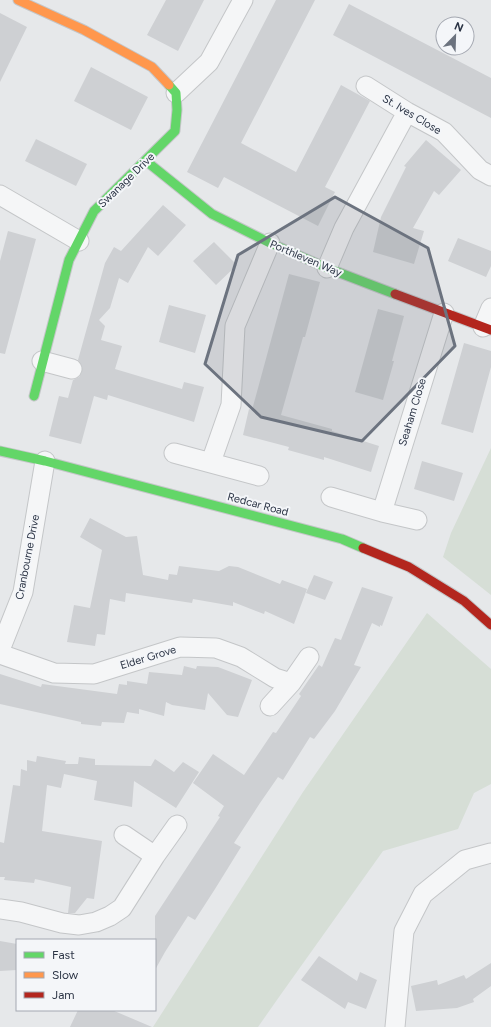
<svg xmlns="http://www.w3.org/2000/svg" width="491" height="1027" font-family="Figtree,sans-serif">
	<style>
		.green { fill: #d6ded6 }
		.building { fill: #ced0d3 }
		.lines { fill: none; stroke-linecap: round; stroke-linejoin: round }
		.street-casing { stroke: #c4c6c8; stroke-width: 21 }
		.fast-casing { stroke: #c4c6c8; stroke-width: 11 }
		.slow-casing { stroke: #c4c6c8; stroke-width: 11 }
		.jam-casing { stroke: #c4c6c8; stroke-width: 11 }
		.street { stroke: #f5f6f7; stroke-width: 19 }
		.fast { stroke: #63d668; stroke-width: 9 }
		.slow { stroke: #ff974d; stroke-width: 9 }
		.jam { stroke: #b3261e; stroke-width: 9 }
		.marked { fill: #6c737f; fill-opacity: 0.2; stroke: #6c737f; stroke-width: 3; stroke-linejoin: round }
		.labels { text-anchor: middle; stroke-width: 4; stroke-linejoin: round; paint-order: stroke }
		.street-label { font-size: 11px; fill: #2b3445; stroke: #f4f6f9 }
	</style>
	<rect width="100%" height="100%" fill="#e6e8ea"/>
	<!-- green -->
	<path class="green" d="M491 448V595L443 557 451 533Z
		M427 613 491 669V784L474 793 458 829 383 851 279 997 258 1027H153L303 792Z"/>
	<!-- building -->
	<path class="building" d="M166 0H204L178 51 147 35Z
		M276 0H315L241 143 296 172 341 85 370 101 325 187 335 192 318 226 224 177 218 188 187 172Z
		M349 4 491 78V118L333 35Z
		M0 13 27 27 0 82Z
		M91 67 148 97 131 130 74 101Z
		M36 139 87 164 76 186 25 161Z
		M426 140 461 170 439 195 434 191 413 228 424 231 414 264 373 252 381 217 406 167 404 166Z
		M163 205 186 225 158 256 148 247 128 283 119 278 110 308 99 320 105 326 101 340 122 346 115 369 182 389 184 382 204 387 194 422 108 395 107 400 94 396 81 444 49 436 59 396 68 398 73 380 79 377 82 372V366L78 360 105 263 114 247 121 251Z
		M8 231 36 239 5 354 0 353V261Z
		M458 238 491 251V266L486 277 448 261Z
		M214 242 237 265 216 285 193 261Z
		M289 274 320 282 305 337H303L281 415 332 429V431L379 446 371 472 324 457V460L288 450 289 447 243 435 249 409 252 410Z
		M169 305 206 315 195 353 159 342Z
		M378 309 404 316 392 361H394L383 400 355 392Z
		M464 343 491 351V367L473 433 441 424Z
		M422 461 463 473 454 501 414 489Z
		M90 518 126 537 137 536 143 575 168 580 169 574 177 575 179 566 219 571 229 566 238 567 280 584 282 580 307 589 294 624 265 611 264 614 233 602V606L193 599 192 603 126 593 125 602 110 599 105 635 97 634 95 646 67 642 74 605 90 608 102 550 80 537Z
		M314 575 333 582 325 600 306 593Z
		M362 587 393 597 382 626 380 625V627L372 623 354 665 361 667 335 711 314 739 310 737 283 780 278 777 260 803 234 843 241 847 215 889 195 920 188 916 165 952 155 970V916L220 817 218 816 224 806 193 783 213 754 244 775 273 732 276 733 301 696 299 694 319 665 322 667 335 638 341 640Z
		M184 666 196 669 197 666 218 667 252 680 238 717 227 715 208 693 205 710 172 705 166 702 164 716 139 709V714L127 712 124 723 102 722 101 726 81 724V722L0 704V674L41 687 42 684 117 694 119 684 127 685V681L147 684 149 672 182 675Z
		M37 756 66 761 65 764H78L79 757 95 759V765L151 766 155 759 174 772 183 762 199 772 176 808 134 781 132 807 94 800 97 781 64 774 61 788 47 785 42 831 102 841 94 899 87 898 75 913H68L71 887 35 879 34 883 4 880 5 877H0V842L4 843 13 785 20 786 21 769 27 771V760L36 762Z
		M0 941 17 944V970L0 971Z
		M319 956 357 981 360 972 377 980 366 1009 348 1002 345 1009 301 980Z
		M491 963V986L473 999 474 1002 457 1008 416 1011 411 986 437 980 438 985 464 975 466 979Z
		M78 1010H112L152 1027H70Z"/>
	<g class="lines">
		<defs>
			<path id="street" d="M366 86 407 112 444 132 480 170 491 176
				M176 93 209 62 243 0
				M0 195 79 241
				M327 268 344 228 407 112
				M483 327 491 308
				M42 361 72 369
				M174 453 259 476
				M211 462 231 405 235 326 270 243
				M331 497 382 512 417 520
				M382 512 444 313
				M0 650 23 592 45 461
				M0 654 54 673 94 674 180 647 216 648 241 657 275 678 291 683 270 706
				M291 683 309 657
				M155 856 177 825
				M0 909 21 912 62 923 79 925 96 922 110 916 122 908 155 856 124 835
				M395 1027 404 931 423 894 465 860 491 853"/>
			<path id="fast" d="M146 161 212 214 270 243 327 268 395 294
				M34 396 69 260 94 211 175 131 177 110 176 93 169 85
				M0 451 45 461 342 539 363 548"/>
			<path id="slow" d="M18 0 84 30 152 67 169 85"/>
			<path id="jam" d="M395 294 491 330
				M363 548 409 567 464 601 491 625"/>
		</defs>
		<!-- street casing -->
		<use href="#street" class="street-casing"/>
		<!-- fast casing -->
		<use href="#fast" class="fast-casing"/>
		<!-- slow casing -->
		<use href="#slow" class="slow-casing"/>
		<!-- jam casing -->
		<use href="#jam" class="jam-casing"/>
		<!-- street -->
		<use href="#street" class="street"/>
		<!-- fast -->
		<use href="#fast" class="fast"/>
		<!-- slow -->
		<use href="#slow" class="slow"/>
		<!-- jam -->
		<use href="#jam" class="jam"/>
	</g>
	<!-- marked area -->
	<path class="marked" d="M335 197 428 248 455 346 362 441 261 417 205 364 238 255Z"/>
	<g class="labels">
		<!-- street labels -->
		<g class="street-label">
			<text transform="translate(412 114) rotate(31)" y="4">St. Ives Close</text>
			<text transform="translate(126 180) rotate(-44)" y="4">Swanage Drive</text>
			<text transform="translate(306 258) rotate(23)" y="4">Porthleven Way</text>
			<text transform="translate(412 412) rotate(-73)" y="4">Seaham Close</text>
			<text transform="translate(258 504) rotate(15)" y="4">Redcar Road</text>
			<text transform="translate(27 557) rotate(-79)" y="4">Cranbourne Drive</text>
			<text transform="translate(148 657) rotate(-17)" y="4">Elder Grove</text>
		</g>
	</g>
	<!-- legend -->
	<rect x="16" y="939" width="140" height="72" fill="#f4f6f9" stroke="#a4a8b1"/>
	<rect x="24" y="952" width="20" height="6" fill="#63d668" stroke="#a4a8b1"/>
	<text x="52" y="959" font-size="12" fill="#2b3445">Fast</text>
	<rect x="24" y="972" width="20" height="6" fill="#ff974d" stroke="#a4a8b1"/>
	<text x="52" y="979" font-size="12" fill="#2b3445">Slow</text>
	<rect x="24" y="992" width="20" height="6" fill="#b3261e" stroke="#a4a8b1"/>
	<text x="52" y="999" font-size="12" fill="#2b3445">Jam</text>
	<!-- north arrow -->
	<g transform="translate(455 36) rotate(23)"><circle r="19" fill="#f4f6f9" stroke="#a4a8b1"/>
	<path d="M0-3L7 15L0 10L-7 15Z" fill="#6c737f"/>
	<text y="-6" font-size="11" font-weight="bold" text-anchor="middle" fill="#2b3445">N</text>
	</g>
</svg>
